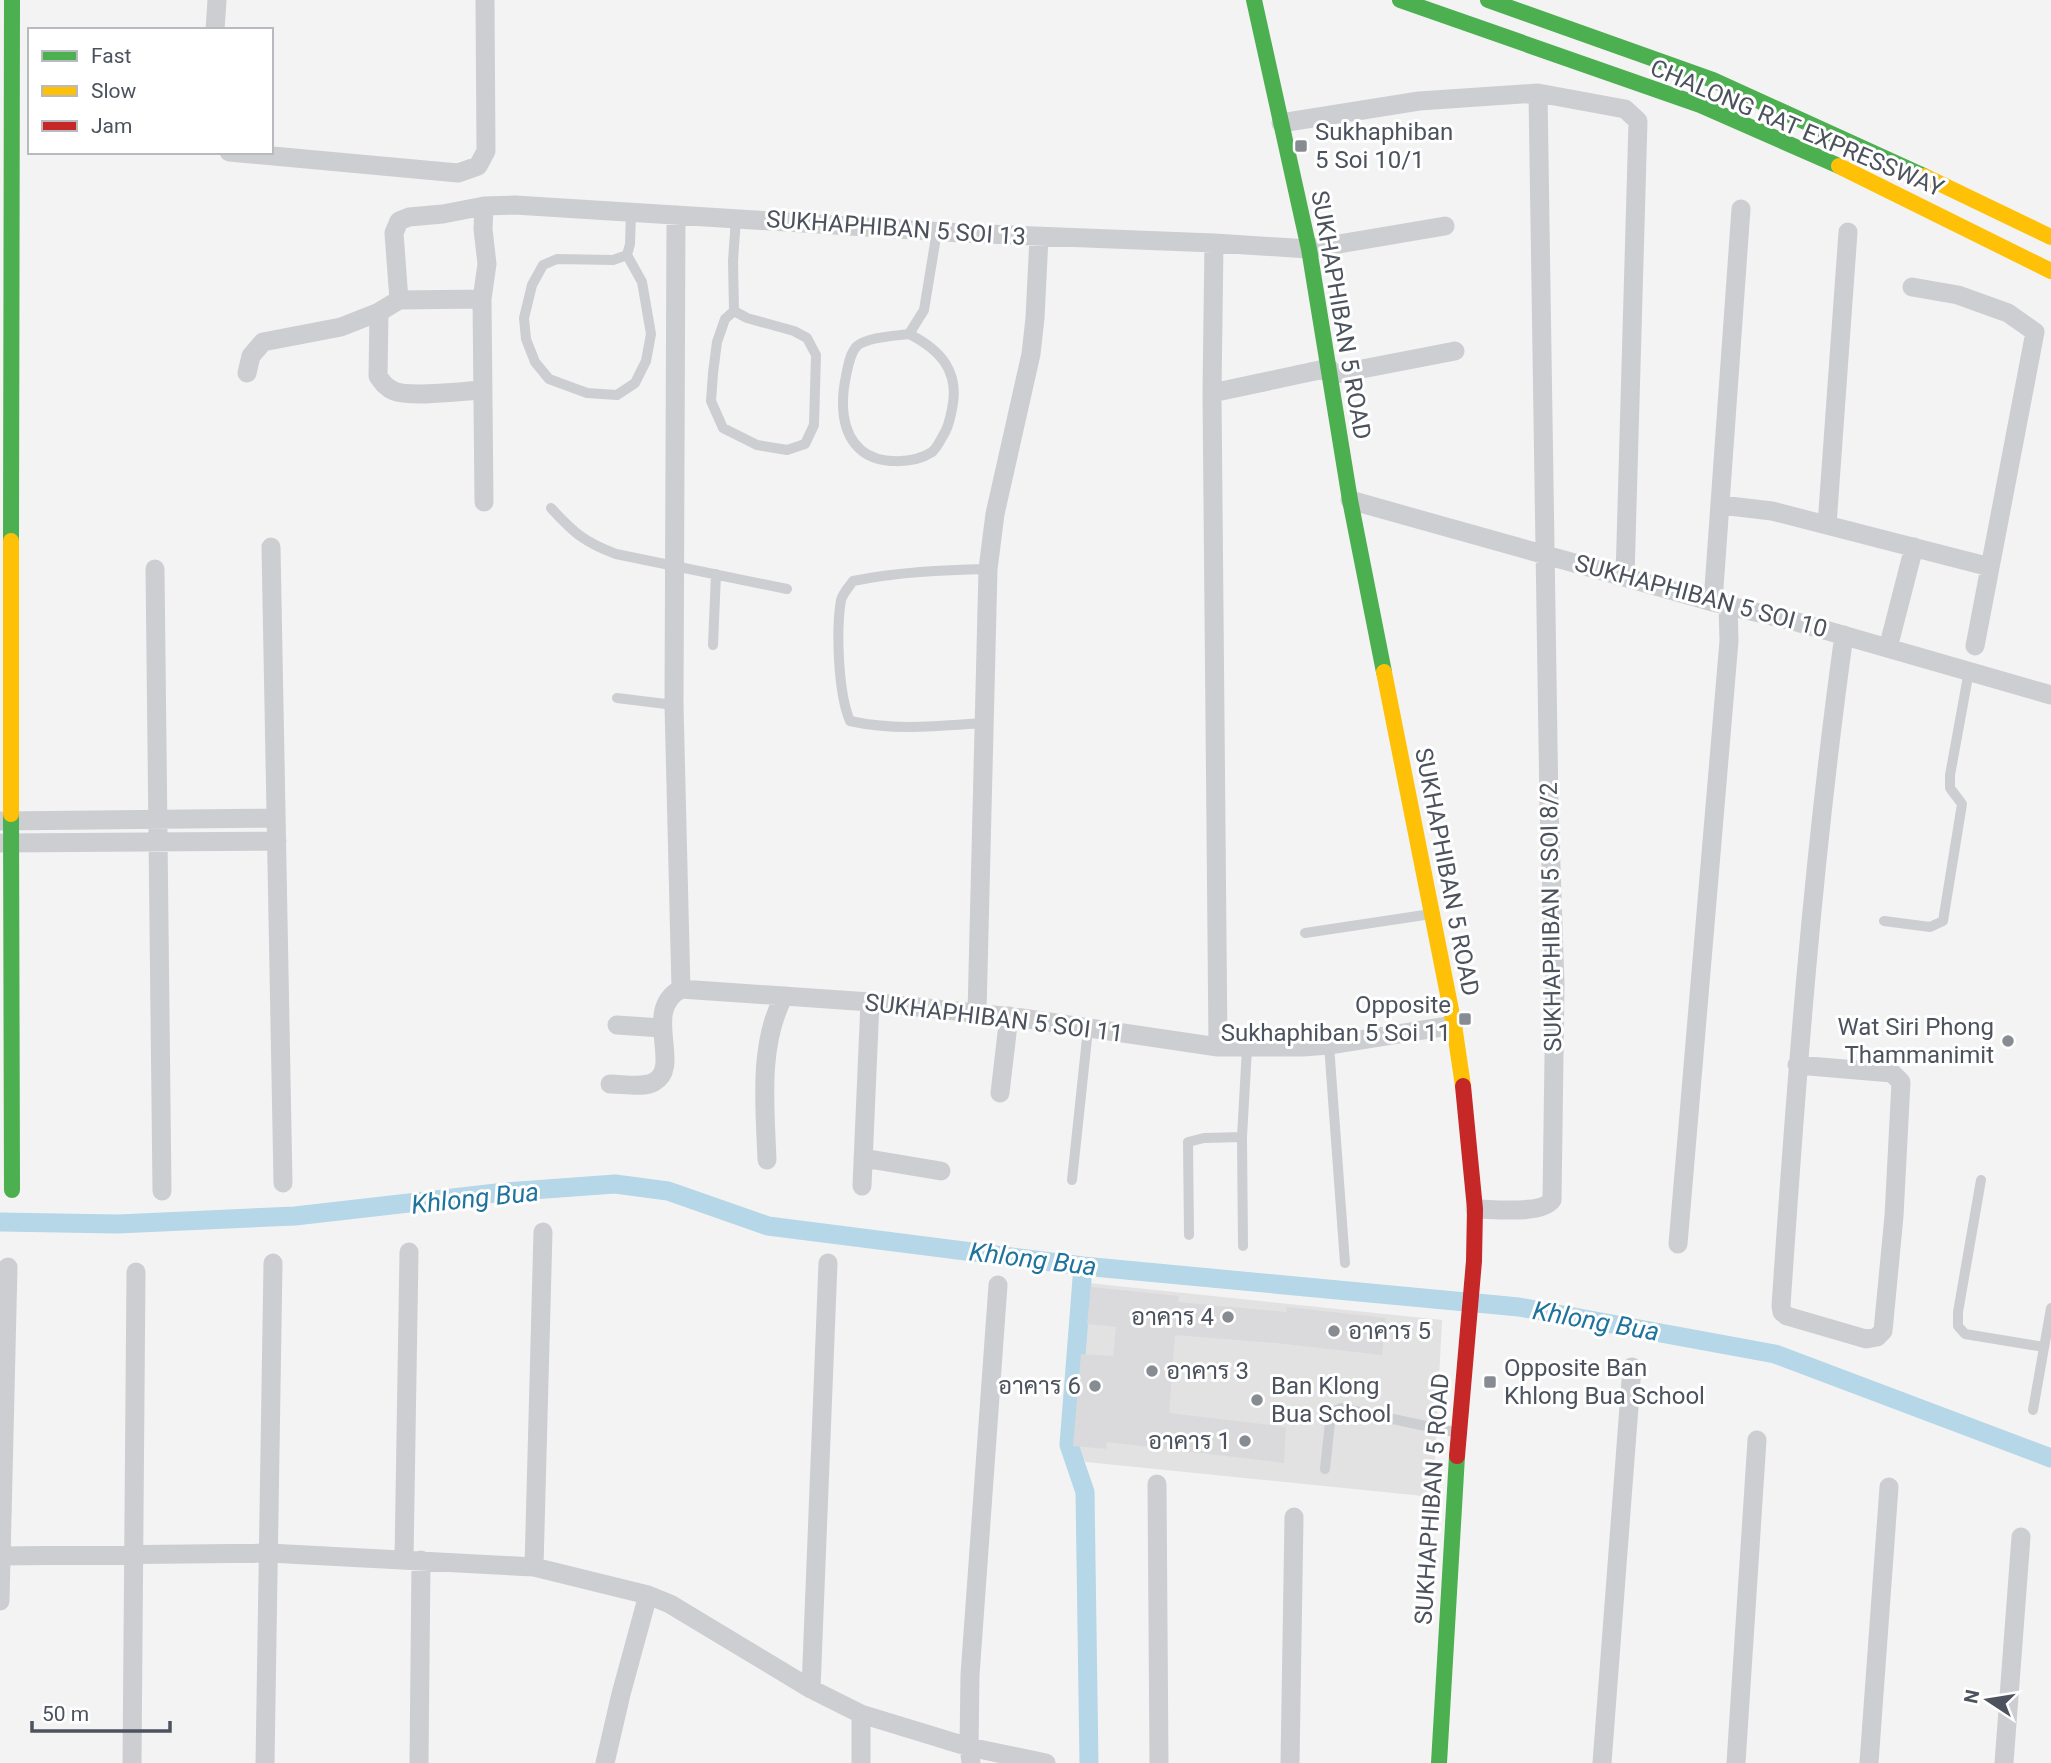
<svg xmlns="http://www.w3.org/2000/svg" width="2051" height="1763" font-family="Roboto,Sarabun,sans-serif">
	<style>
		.education { fill: #e2e2e3 }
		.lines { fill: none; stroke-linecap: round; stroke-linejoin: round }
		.canal { stroke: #b5d7e8; stroke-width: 19 }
		.building { fill: #dadadc }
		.lane { stroke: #cdced1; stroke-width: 10 }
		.street { stroke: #cdced1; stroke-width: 19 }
		.fast { stroke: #4caf50; stroke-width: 16 }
		.slow { stroke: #ffc107; stroke-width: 16 }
		.jam { stroke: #c62828; stroke-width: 16 }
		.poi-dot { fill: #878b92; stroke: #fff; stroke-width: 2.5 }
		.labels { text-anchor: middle; stroke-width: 6; stroke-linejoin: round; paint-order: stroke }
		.street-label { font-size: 24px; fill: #4c535e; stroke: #fff }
		.poi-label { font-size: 24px; fill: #4c535e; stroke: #fff; text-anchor: start }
		.water-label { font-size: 26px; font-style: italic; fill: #1f749e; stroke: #fff }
	</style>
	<rect width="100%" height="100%" fill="#f4f3f3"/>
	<!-- education -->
	<path class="education" d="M1089 1283 1442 1320 1433 1497 1086 1462 1073 1446Z"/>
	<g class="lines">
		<!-- canal -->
		<path class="canal" d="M0 1222 118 1224 295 1216 505 1192 615 1184 668 1191 768 1226 1083 1266 1519 1307 1775 1354 2051 1458
			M1083 1266 1069 1445 1085 1492 1089 1763"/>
	</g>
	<!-- building -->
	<path class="building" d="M1091 1287 1179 1296 1178 1302 1286 1312 1287 1307 1386 1318 1382 1355 1276 1343 1175 1335 1169 1413 1286 1427 1284 1463 1107 1442 1106 1449 1073 1446 1081 1354 1113 1356 1116 1327 1087 1324Z"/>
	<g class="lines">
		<!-- lane -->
		<path class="lane" d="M627 255 642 282 651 334 646 361 635 383 617 395 587 393 549 379 535 362 526 339 524 318 532 285 543 265 557 259 613 260 627 255 630 244 631 212
			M734 311 725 319 717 342 713 373 711 401 723 428 757 445 787 450 805 444 814 425 816 355 807 338 794 331 747 318 734 311 733 261 736 218
			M909 334C941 350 960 372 952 409 950 418 949 426 944 434 941 439 937 448 932 452 914 464 878 465 861 450 840 432 841 400 846 376 848 366 850 353 857 346 868 337 895 336 909 334L924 310 937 231
			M551 508C574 533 584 542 616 554L787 589
			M713 645 716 574
			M617 698 674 705
			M983 723C939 726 894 731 850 721 838 693 836 630 841 600 843 593 849 587 853 581 898 572 942 570 988 569
			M1884 921 1930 927 1943 921 1962 804 1950 788V775L1969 671
			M1305 933 1431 914
			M1329 1045 1345 1263
			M1072 1180 1088 1029
			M1981 1180 1958 1312V1326L1965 1334 2044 1347
			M1189 1235 1188 1142 1204 1138 1242 1137
			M1243 1246 1242 1137 1247 1048
			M2033 1410 2051 1308
			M1325 1469 1331 1413 1341 1408 1454 1432"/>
		<!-- street -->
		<path class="street" d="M215 30 217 0
			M1281 123 1419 101 1538 93 1625 109 1638 121 1625 577
			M229 152 458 173 478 166 486 151 485 0
			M484 206 483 229 487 264 482 299 484 502
			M676 215 674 705 681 989
			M1214 243 1212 393 1218 1047
			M1912 287 1958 295 2008 313 2035 332 1975 646
			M399 300 394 233 399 221 409 217 443 214 484 206 515 205 961 233 1214 243 1309 249 1445 226
			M379 312 378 376C383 383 386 388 394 391 411 398 463 391 483 390
			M247 373 251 356 263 342 341 327 379 312 399 300 482 299
			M1331 375 1455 351
			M1212 393 1329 368
			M1350 500 1713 602 1797 622 2051 695
			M1721 505 1772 511 1990 567
			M1827 525 1848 232
			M271 547 283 1183
			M155 569 162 1191
			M1713 602 1741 209
			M1888 648 1914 547
			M1 821 276 818
			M1 843 277 841
			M977 1013 988 569 995 514 1031 354 1035 318 1039 237
			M617 1025 662 1028
			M1797 1065 1892 1073 1901 1082 1894 1216 1883 1331 1877 1337 1866 1339 1787 1316 1782 1312 1781 1306C1796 1082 1813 858 1844 635
			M610 1084C623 1084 644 1088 654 1082 683 1067 641 1010 681 989L870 1002 1022 1018 1218 1047H1303L1329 1045 1454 1025
			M1000 1093 1009 1016
			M863 1158 941 1171
			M767 1160C765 1107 758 1044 784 996
			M862 1186 870 1002
			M1475 1209C1493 1209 1541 1215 1552 1200L1555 985 1549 807 1538 93
			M1678 1244 1729 641 1728 605
			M1157 1484 1159 1763
			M0 1556 269 1553 534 1567 648 1595 670 1604 811 1689 861 1714 969 1747 1046 1763
			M404 1559 409 1252
			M534 1567 543 1232
			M0 1601 8 1267
			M811 1689 828 1263
			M132 1763 136 1272
			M265 1763 273 1263
			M419 1763 421 1560
			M605 1763 621 1694 648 1595
			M861 1763V1714
			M971 1763 969 1747 970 1675 998 1285
			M1290 1763 1294 1517
			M1602 1763 1632 1367
			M1736 1763 1757 1440
			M1869 1763 1889 1487
			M2004 1763 2021 1537"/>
		<!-- fast -->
		<path class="fast" d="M1254 0 1309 249 1350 500 1384 672
			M1400 0 1700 105 1839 166
			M1488 0 1713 80 1924 176
			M11 541 12 0
			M11 814 12 1190
			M1439 1763 1457 1456"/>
		<!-- slow -->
		<path class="slow" d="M1839 166 2051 271
			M1924 176 2051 237
			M11 541V814
			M1384 672 1454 1025 1463 1086"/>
		<!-- jam -->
		<path class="jam" d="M1457 1456 1474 1261 1475 1209 1463 1086"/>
	</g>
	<!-- markers -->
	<g class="poi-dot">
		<rect x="1294" y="139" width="14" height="14" rx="3.5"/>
		<rect x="1458" y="1012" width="14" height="14" rx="3.5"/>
		<circle cx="2008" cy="1041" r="7"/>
		<circle cx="1228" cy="1317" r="7"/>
		<circle cx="1334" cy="1331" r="7"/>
		<circle cx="1152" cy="1371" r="7"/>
		<rect x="1483" y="1375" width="14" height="14" rx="3.5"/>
		<circle cx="1095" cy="1386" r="7"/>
		<circle cx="1257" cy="1400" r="7"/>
		<circle cx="1245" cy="1441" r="7"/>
	</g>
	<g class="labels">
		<!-- street labels -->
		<g class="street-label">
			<text transform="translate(1797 128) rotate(23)" y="8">CHALONG RAT EXPRESSWAY</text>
			<text transform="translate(896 228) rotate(4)" y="8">SUKHAPHIBAN 5 SOI 13</text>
			<text transform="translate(1341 315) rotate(80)" y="8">SUKHAPHIBAN 5 ROAD</text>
			<text transform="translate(1701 596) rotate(15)" y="8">SUKHAPHIBAN 5 SOI 10</text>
			<text transform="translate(1447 872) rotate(79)" y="8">SUKHAPHIBAN 5 ROAD</text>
			<text transform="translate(1551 917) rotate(-91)" y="8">SUKHAPHIBAN 5 SOI 8/2</text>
			<text transform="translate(994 1018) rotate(7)" y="8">SUKHAPHIBAN 5 SOI 11</text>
			<text transform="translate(1432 1499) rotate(-86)" y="8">SUKHAPHIBAN 5 ROAD</text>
		</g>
		<!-- poi labels -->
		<g class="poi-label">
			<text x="1315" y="140">Sukhaphiban<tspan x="1315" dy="28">5 Soi 10/1</tspan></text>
			<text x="1451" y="1013" text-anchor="end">Opposite<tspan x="1451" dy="28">Sukhaphiban 5 Soi 11</tspan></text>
			<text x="1994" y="1035" text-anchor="end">Wat Siri Phong<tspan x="1994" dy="28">Thammanimit</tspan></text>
			<text x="1214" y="1325" text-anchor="end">อาคาร 4</text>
			<text x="1348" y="1339">อาคาร 5</text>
			<text x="1504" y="1376">Opposite Ban<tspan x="1504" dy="28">Khlong Bua School</tspan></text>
			<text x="1166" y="1379">อาคาร 3</text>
			<text x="1081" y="1394" text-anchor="end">อาคาร 6</text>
			<text x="1271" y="1394">Ban Klong<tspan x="1271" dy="28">Bua School</tspan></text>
			<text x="1231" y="1449" text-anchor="end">อาคาร 1</text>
		</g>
		<!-- water labels -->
		<g class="water-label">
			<text transform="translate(475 1198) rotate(-6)" y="9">Khlong Bua</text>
			<text transform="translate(1033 1259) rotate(7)" y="9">Khlong Bua</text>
			<text transform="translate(1596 1321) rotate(10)" y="9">Khlong Bua</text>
		</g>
	</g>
	<!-- legend -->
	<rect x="28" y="28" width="245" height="126" fill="#ffffff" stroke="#b7babf" stroke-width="2"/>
	<rect x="42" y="51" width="35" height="10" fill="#4caf50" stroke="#b7babf" stroke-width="2"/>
	<text x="91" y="63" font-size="21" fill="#4c535e">Fast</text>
	<rect x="42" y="86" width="35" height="10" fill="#ffc107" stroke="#b7babf" stroke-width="2"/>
	<text x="91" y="98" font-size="21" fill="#4c535e">Slow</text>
	<rect x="42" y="121" width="35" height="10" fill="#c62828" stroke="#b7babf" stroke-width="2"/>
	<text x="91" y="133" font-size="21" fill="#4c535e">Jam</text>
	<!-- north arrow -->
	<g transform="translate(1988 1700) rotate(282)" stroke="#ffffff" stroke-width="5" paint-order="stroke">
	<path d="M0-5L12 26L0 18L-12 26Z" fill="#4c535e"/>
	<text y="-10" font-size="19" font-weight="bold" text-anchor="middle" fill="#4c535e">N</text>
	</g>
	<!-- scale -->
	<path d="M32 1721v10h138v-10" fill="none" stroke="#4c535e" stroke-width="3.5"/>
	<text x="42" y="1721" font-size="21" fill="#4c535e" stroke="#ffffff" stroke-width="5" paint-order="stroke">50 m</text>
</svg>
